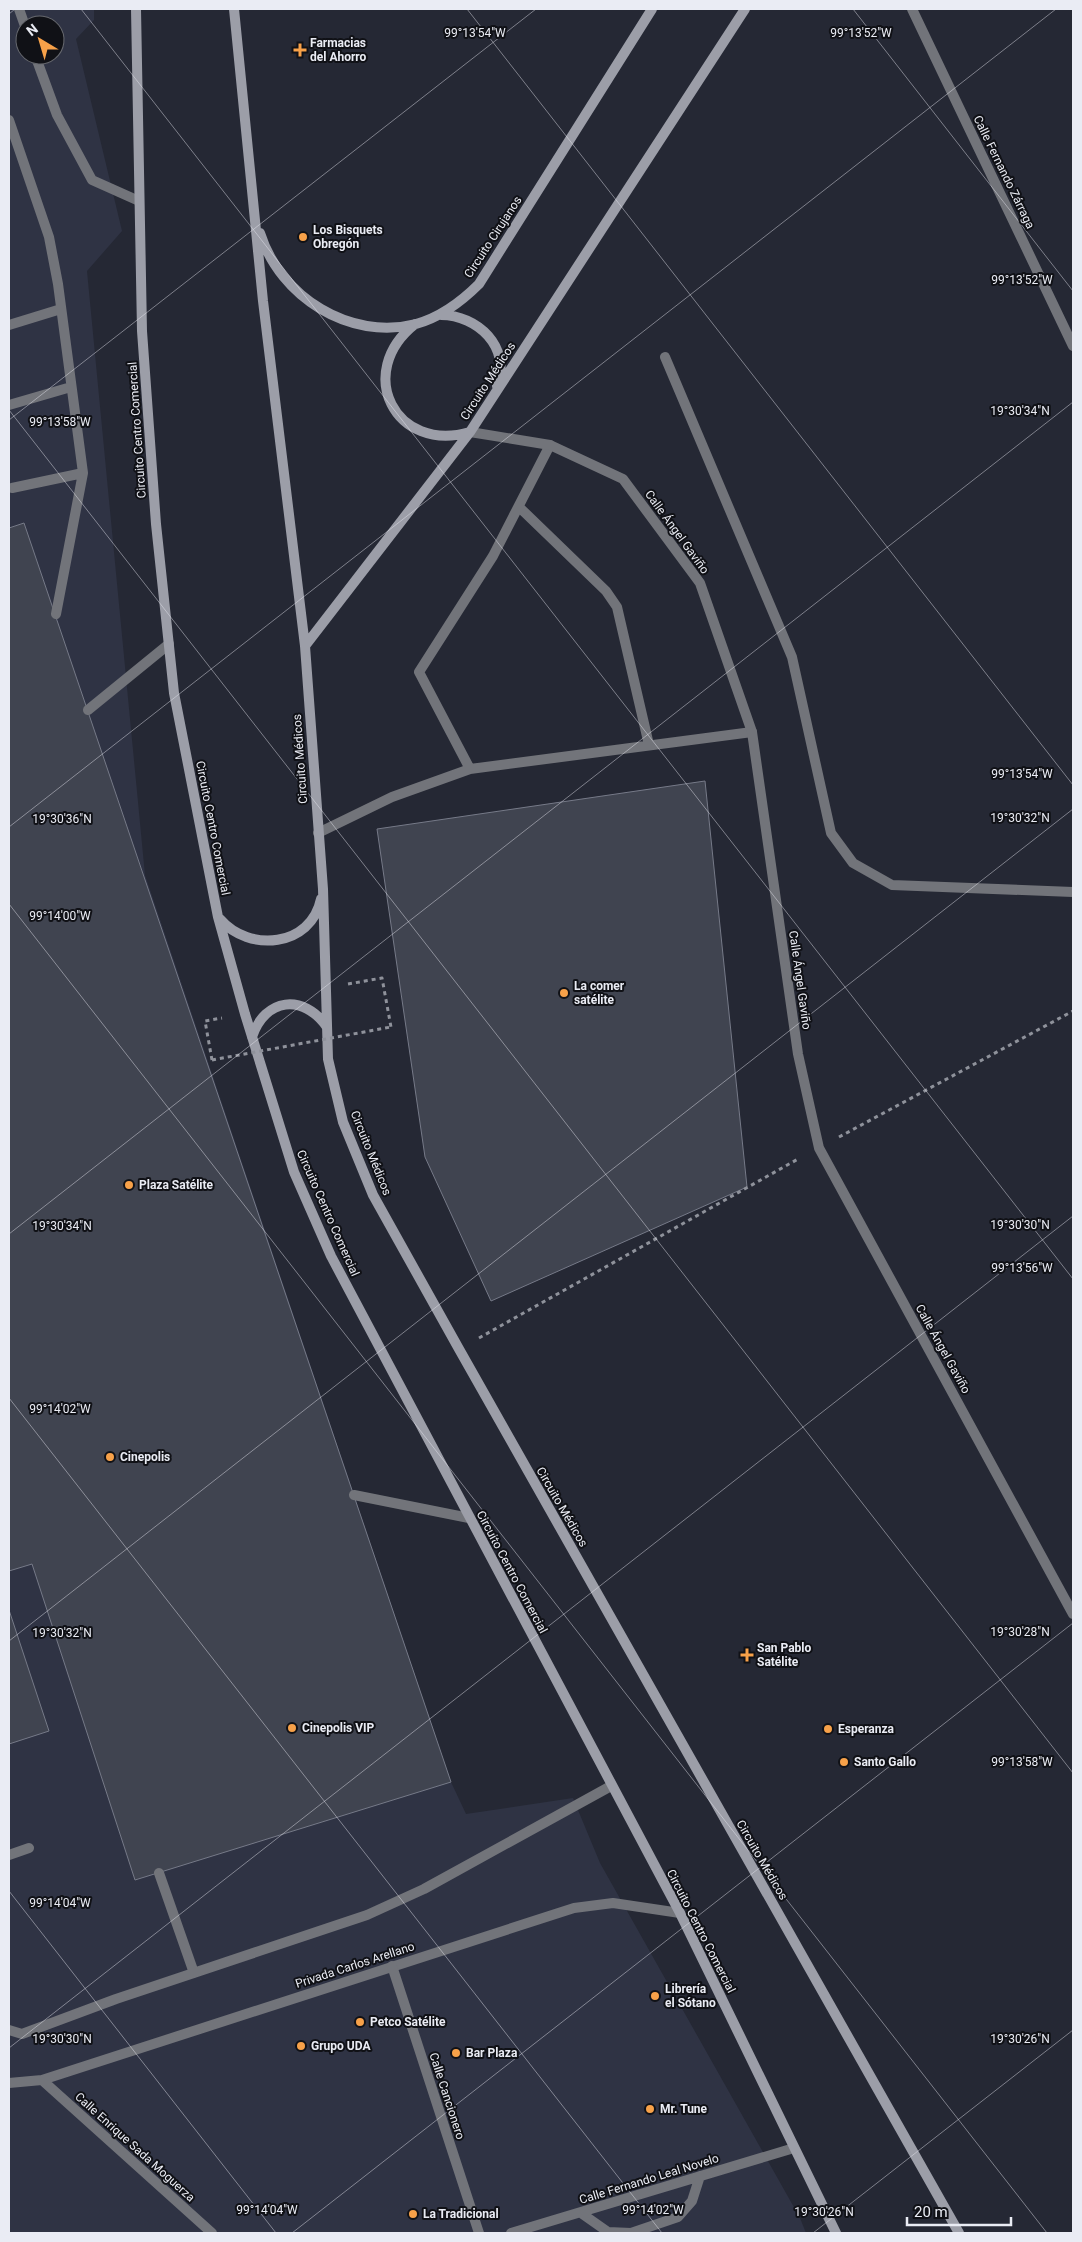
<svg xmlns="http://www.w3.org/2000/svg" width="1082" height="2242" font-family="Roboto,sans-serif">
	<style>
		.built { fill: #2f3344; fill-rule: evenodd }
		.building { fill: #404450; stroke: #767a88 }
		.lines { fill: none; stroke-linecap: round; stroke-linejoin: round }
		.path { stroke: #8f929b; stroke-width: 3; stroke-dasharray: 4 4; stroke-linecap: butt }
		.lane { stroke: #72747a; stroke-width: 10 }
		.street { stroke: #72747a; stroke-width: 10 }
		.secondary { stroke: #9c9ea8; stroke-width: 10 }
		.path-bridge { stroke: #8f929b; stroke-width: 3; stroke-dasharray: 4 4; stroke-linecap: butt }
		.ticks { fill: none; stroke: #eaecf4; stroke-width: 1; stroke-opacity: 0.45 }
		.poi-dot { fill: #f7a149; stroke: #101116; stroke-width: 2 }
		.labels { text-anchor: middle; stroke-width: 4; stroke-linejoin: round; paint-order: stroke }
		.poi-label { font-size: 12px; font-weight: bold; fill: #eaecf4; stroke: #101116; text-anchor: start }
		.street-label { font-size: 12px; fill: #eaecf4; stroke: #101116 }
		.ticks-label { font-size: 12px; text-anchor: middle; fill: #eaecf4; stroke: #101116; stroke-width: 4; stroke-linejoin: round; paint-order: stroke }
	</style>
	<rect width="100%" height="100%" fill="#252834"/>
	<!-- built -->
	<path class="built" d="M9 9H94V20L76 39 122 231 87 271 145 875 451 1782 466 1814 573 1798 600 1863 800 2218 806 2233H9ZM25 25H55V55H25Z"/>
	<!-- building -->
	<path class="building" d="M24 523 451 1782 135 1880 32 1564 9 1571V528Z
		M705 781 747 1187 491 1301 425 1157 377 829Z
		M9 1610 49 1731 9 1744Z"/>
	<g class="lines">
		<!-- path -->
		<path class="path" d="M348 984 382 978 391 1027
			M212 1060 205 1021 222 1018
			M839 1137 1073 1011
			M479 1338 798 1159"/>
		<!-- lane -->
		<path class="lane" d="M19 9 25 26
			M35 55 57 115 92 180 139 201
			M9 120 49 237 58 284 83 473 56 614
			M9 325 61 309
			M665 357 792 657 831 833 853 863 892 885 1073 892
			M9 405 71 387
			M12 488 83 473
			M519 507 606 591 617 607 649 745
			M88 710 169 644
			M470 769 419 672 493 556 550 445
			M318 833 392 797 470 769 752 732
			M354 1495 469 1518
			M9 1855 29 1848
			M159 1873 194 1973
			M9 2030 22 2034 116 1999 367 1915 424 1889 611 1786
			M42 2080 212 2233
			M9 2083 42 2080 574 1908 613 1903 680 1913
			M581 2213 608 2232 631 2233 678 2217 692 2201 700 2176
			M511 2233 794 2148"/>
		<!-- street -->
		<path class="street" d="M912 9 1073 346
			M470 432 550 445 623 479 700 583 752 732 798 1054 819 1148 1073 1614
			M392 1966 479 2233"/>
		<!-- secondary -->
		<path class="secondary" d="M136 9 142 331 156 524 174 693 218 917 245 1014 294 1172 331 1256 680 1913 836 2233
			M234 9 263 301 305 646 323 889 328 1059 343 1122 373 1195 459 1349 959 2233
			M260 233C280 297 350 341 416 324 441 317 461 302 479 284L652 9
			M441 315C477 315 512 347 497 386
			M415 324C354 372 395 454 470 432
			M305 646 470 432 745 9
			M220 919C249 953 311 947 321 899
			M252 1037C265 998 303 993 327 1027"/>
		<!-- path-bridge -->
		<path class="path-bridge" d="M212 1060 391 1027"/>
	</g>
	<!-- ticks -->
	<path class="ticks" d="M81 9 1073 1279M467 9 1073 785M853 9 1073 291M9 14 15 9M9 410 1073 1773M9 420 536 9M9 827 1056 9M9 904 1047 2233M9 1234 1073 402M9 1398 662 2233M9 1641 1073 809M9 1891 276 2233M9 2048 1073 1216M292 2233 1073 1623M813 2233 1073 2030"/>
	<!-- markers -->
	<g class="poi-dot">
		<path d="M297.5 42.5h5v5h5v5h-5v5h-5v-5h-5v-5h5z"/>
		<circle cx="303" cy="237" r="5"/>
		<circle cx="564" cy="993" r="5"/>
		<circle cx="129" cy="1185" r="5"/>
		<circle cx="110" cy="1457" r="5"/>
		<path d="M744.5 1647.5h5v5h5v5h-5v5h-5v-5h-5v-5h5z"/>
		<circle cx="292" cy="1728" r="5"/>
		<circle cx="828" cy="1729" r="5"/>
		<circle cx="844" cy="1762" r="5"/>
		<circle cx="655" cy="1996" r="5"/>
		<circle cx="360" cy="2022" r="5"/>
		<circle cx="301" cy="2046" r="5"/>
		<circle cx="456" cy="2053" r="5"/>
		<circle cx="650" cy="2109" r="5"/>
		<circle cx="413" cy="2214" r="5"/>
	</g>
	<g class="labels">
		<!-- poi labels -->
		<g class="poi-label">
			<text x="310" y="47">Farmacias<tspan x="310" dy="14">del Ahorro</tspan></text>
			<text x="313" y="234">Los Bisquets<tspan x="313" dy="14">Obregón</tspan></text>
			<text x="574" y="990">La comer<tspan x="574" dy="14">satélite</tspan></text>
			<text x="139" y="1189">Plaza Satélite</text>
			<text x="120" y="1461">Cinepolis</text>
			<text x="757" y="1652">San Pablo<tspan x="757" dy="14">Satélite</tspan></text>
			<text x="302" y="1732">Cinepolis VIP</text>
			<text x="838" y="1733">Esperanza</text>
			<text x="854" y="1766">Santo Gallo</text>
			<text x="665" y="1993">Librería<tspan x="665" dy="14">el Sótano</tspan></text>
			<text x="370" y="2026">Petco Satélite</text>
			<text x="311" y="2050">Grupo UDA</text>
			<text x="466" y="2057">Bar Plaza</text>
			<text x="660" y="2113">Mr. Tune</text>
			<text x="423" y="2218">La Tradicional</text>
		</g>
		<!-- street labels -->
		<g class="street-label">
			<text transform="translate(1004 172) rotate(64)" y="4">Calle Fernando Zárraga</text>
			<text transform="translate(493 237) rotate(-57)" y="4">Circuito Cirujanos</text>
			<text transform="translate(488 381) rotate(-57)" y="4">Circuito Médicos</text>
			<text transform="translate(137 430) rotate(-94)" y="4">Circuito Centro Comercial</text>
			<text transform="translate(677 532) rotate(54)" y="4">Calle Ángel Gaviño</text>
			<text transform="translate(300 759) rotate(-94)" y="4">Circuito Médicos</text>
			<text transform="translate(213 828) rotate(79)" y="4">Circuito Centro Comercial</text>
			<text transform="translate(800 980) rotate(82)" y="4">Calle Ángel Gaviño</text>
			<text transform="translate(371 1153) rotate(68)" y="4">Circuito Médicos</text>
			<text transform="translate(328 1213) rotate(66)" y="4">Circuito Centro Comercial</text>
			<text transform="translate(943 1349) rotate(61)" y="4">Calle Ángel Gaviño</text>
			<text transform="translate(562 1507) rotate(60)" y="4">Circuito Médicos</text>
			<text transform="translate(512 1572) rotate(62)" y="4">Circuito Centro Comercial</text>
			<text transform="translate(762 1860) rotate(60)" y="4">Circuito Médicos</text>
			<text transform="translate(701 1931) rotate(63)" y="4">Circuito Centro Comercial</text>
			<text transform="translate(355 1965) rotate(-18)" y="4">Privada Carlos Arellano</text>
			<text transform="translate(447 2096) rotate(72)" y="4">Calle Cancionero</text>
			<text transform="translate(135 2147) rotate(42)" y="4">Calle Enrique Sada Moguerza</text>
			<text transform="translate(649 2179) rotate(-17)" y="4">Calle Fernando Leal Novelo</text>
		</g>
	</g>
	<g class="ticks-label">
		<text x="475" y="37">99°13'54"W</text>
		<text x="861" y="37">99°13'52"W</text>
		<text x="1022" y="284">99°13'52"W</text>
		<text x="1020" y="415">19°30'34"N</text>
		<text x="60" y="426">99°13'58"W</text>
		<text x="1022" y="778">99°13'54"W</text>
		<text x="1020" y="822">19°30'32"N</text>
		<text x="62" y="823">19°30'36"N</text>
		<text x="60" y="920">99°14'00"W</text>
		<text x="1020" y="1229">19°30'30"N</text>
		<text x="62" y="1230">19°30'34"N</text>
		<text x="1022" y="1272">99°13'56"W</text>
		<text x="60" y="1413">99°14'02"W</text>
		<text x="1020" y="1636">19°30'28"N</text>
		<text x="62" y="1637">19°30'32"N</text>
		<text x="1022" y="1766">99°13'58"W</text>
		<text x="60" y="1907">99°14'04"W</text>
		<text x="1020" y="2043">19°30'26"N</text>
		<text x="62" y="2043">19°30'30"N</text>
		<text x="267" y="2214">99°14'04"W</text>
		<text x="653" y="2214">99°14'02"W</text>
		<text x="824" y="2216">19°30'26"N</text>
	</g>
	<!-- border -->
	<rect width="1082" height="2242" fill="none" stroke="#eaecf4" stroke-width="20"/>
	<!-- north arrow -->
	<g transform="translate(40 40) rotate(322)"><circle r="24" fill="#101116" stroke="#67696f"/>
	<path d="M0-4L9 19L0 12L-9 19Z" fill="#f7a149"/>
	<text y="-8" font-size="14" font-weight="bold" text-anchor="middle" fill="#eaecf4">N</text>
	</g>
	<!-- scale -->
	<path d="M907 2217v8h104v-8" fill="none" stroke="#eaecf4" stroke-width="2.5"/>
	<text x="914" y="2217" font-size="15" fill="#eaecf4" stroke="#101116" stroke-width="4" paint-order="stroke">20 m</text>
</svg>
